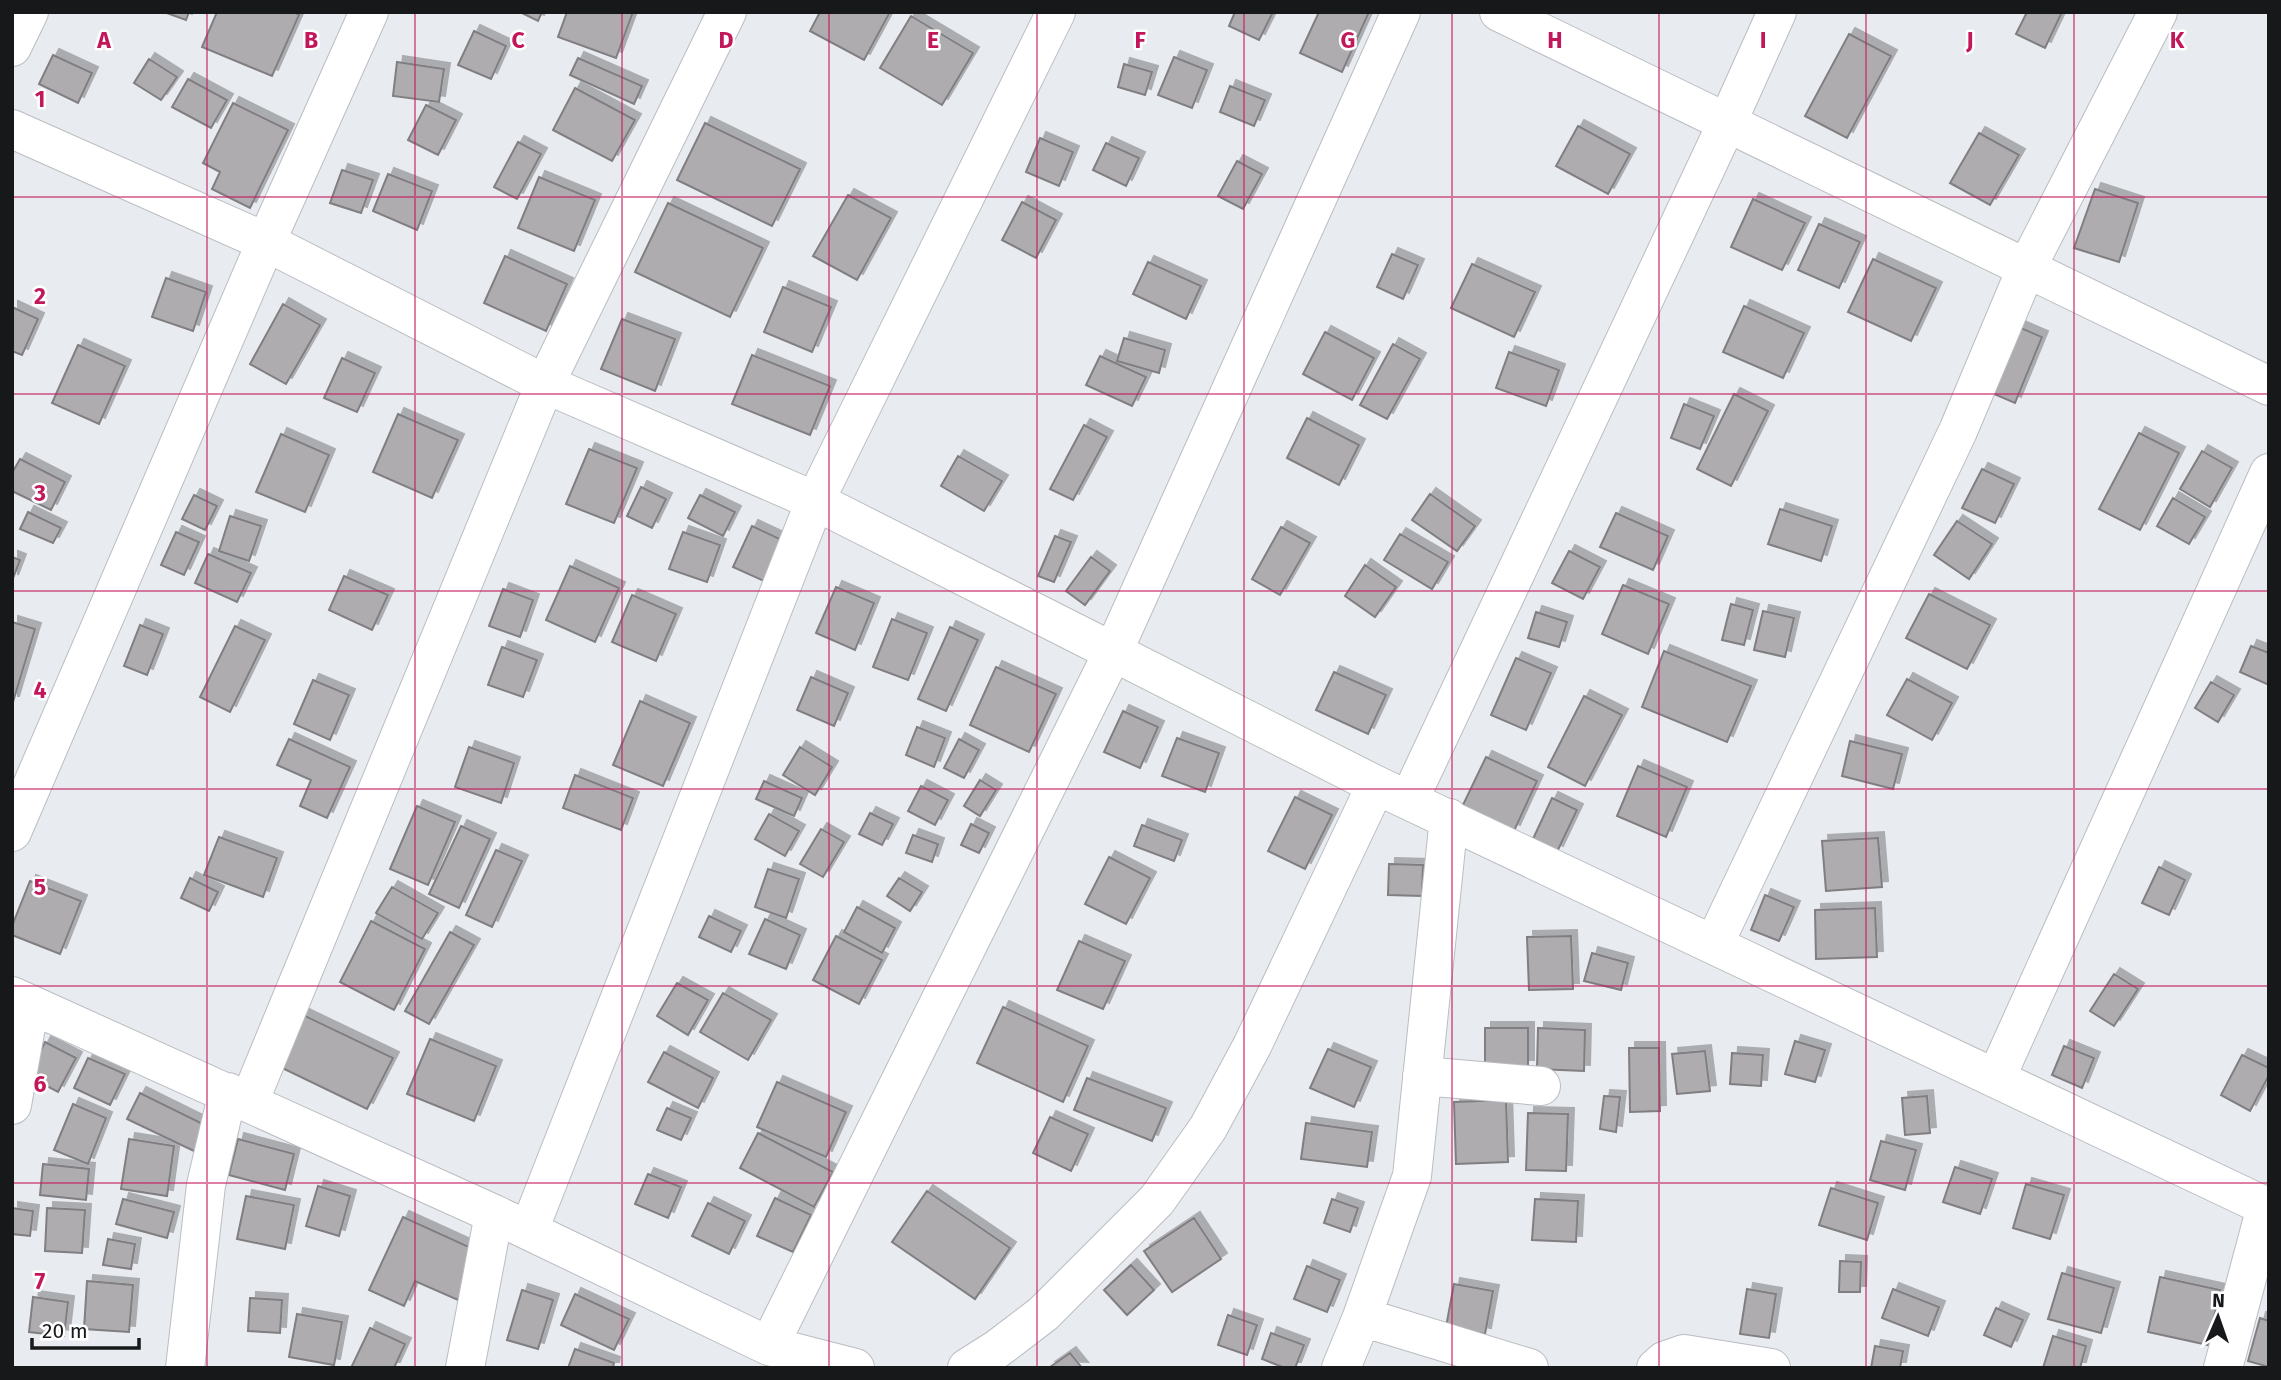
<svg xmlns="http://www.w3.org/2000/svg" width="2281" height="1380" font-family="'Fira Sans',sans-serif">
	<style>
		.building { fill: #afacb0; stroke: #807e81; stroke-width: 2; filter: url(#shadow) }
		.lines { fill: none; stroke-linecap: round; stroke-linejoin: round }
		.minor-casing { stroke: #babdc1; stroke-width: 40 }
		.minor { stroke: #fff; stroke-width: 38 }
		.grid { fill: none; stroke: #c2185b; stroke-width: 2; stroke-opacity: 0.55 }
		.grid-label { font-size: 23px; text-anchor: middle; font-weight: bold; fill: #c2185b; stroke: #fff; stroke-width: 5; stroke-linejoin: round; paint-order: stroke }
	</style>
	<defs>
		<filter id="shadow"><feDropShadow dx="6" dy="-6" stdDeviation="0" flood-color="#0004"/></filter>
	</defs>
	<rect width="100%" height="100%" fill="#e8ebef"/>
	<!-- building -->
	<path class="building" d="M164 12H189L186 20Z
		M217 12H294L299 15 272 76 202 47Z
		M520 12H542L538 21Z
		M567 12H633L616 58 558 37Z
		M820 12H890L864 60 810 31Z
		M1235 12H1273L1259 40 1229 26Z
		M1319 12H1369L1342 72 1300 53Z
		M2027 12H2062L2045 48 2016 34Z
		M911 16 973 53 942 105 880 68Z
		M474 31 506 46 491 79 458 65Z
		M1849 34 1891 56 1847 138 1805 116Z
		M53 55 92 73 78 103 39 84Z
		M1174 57 1207 70 1192 108 1158 95Z
		M578 58 642 86 634 104 570 75Z
		M149 59 177 77 161 100 134 83Z
		M397 62 444 69 439 102 393 96Z
		M1124 64 1152 72 1145 95 1118 87Z
		M188 79 227 100 211 128 172 107Z
		M1230 86 1265 100 1254 126 1220 112Z
		M575 88 635 120 612 161 553 130Z
		M233 103 288 130 250 208 212 189 220 172 203 163Z
		M426 105 456 120 438 155 408 140Z
		M705 123 800 169 772 226 677 180Z
		M1578 126 1630 154 1608 194 1556 166Z
		M1979 133 2019 155 1990 205 1950 183Z
		M1040 138 1073 152 1059 186 1026 172Z
		M518 142 541 154 517 199 494 187Z
		M1106 143 1139 158 1126 186 1093 170Z
		M1237 161 1262 174 1243 209 1218 196Z
		M342 170 373 180 361 213 330 203Z
		M388 174 432 191 417 230 373 211Z
		M539 177 595 200 574 251 518 228Z
		M2095 189 2138 203 2119 262 2074 248Z
		M848 195 891 218 857 280 813 256Z
		M1753 199 1805 223 1782 270 1731 247Z
		M1022 202 1056 220 1036 258 1002 240Z
		M668 203 763 248 730 317 635 272Z
		M1819 224 1860 242 1839 288 1798 270Z
		M1392 254 1418 265 1403 299 1377 287Z
		M505 256 567 284 546 331 484 303Z
		M1873 259 1936 288 1911 341 1848 312Z
		M1148 262 1201 286 1186 319 1133 294Z
		M1472 264 1535 292 1514 337 1451 308Z
		M166 278 206 292 193 331 152 317Z
		M783 287 831 307 812 352 764 332Z
		M283 304 320 325 286 384 250 364Z
		M1744 306 1804 333 1783 378 1723 352Z
		M12 307 38 319 22 355 12 351Z
		M622 319 675 339 655 391 601 369Z
		M2014 325 2042 337 2015 403 1987 391Z
		M1325 332 1374 358 1352 400 1303 374Z
		M1124 338 1165 350 1159 373 1117 361Z
		M1393 344 1420 359 1387 419 1360 405Z
		M78 345 125 366 99 424 52 403Z
		M1509 352 1559 370 1546 406 1496 388Z
		M752 355 830 386 810 435 732 404Z
		M1100 356 1146 377 1132 406 1086 385Z
		M342 358 375 373 357 412 324 398Z
		M1734 394 1768 411 1731 486 1697 469Z
		M1684 404 1714 416 1700 449 1671 438Z
		M398 414 458 440 432 498 373 472Z
		M1307 418 1359 445 1339 485 1287 458Z
		M1084 425 1107 437 1073 500 1050 489Z
		M2139 433 2179 453 2140 530 2099 509Z
		M281 434 329 455 305 512 256 492Z
		M589 449 637 468 614 523 566 504Z
		M2202 451 2232 468 2210 507 2180 489Z
		M958 456 1002 481 984 511 941 486Z
		M20 459 65 482 51 510 12 491V473Z
		M1982 469 2014 484 1995 523 1962 508Z
		M641 487 666 499 652 528 627 516Z
		M1430 494 1475 526 1457 551 1412 520Z
		M194 495 217 506 205 530 182 519Z
		M700 495 735 512 723 536 688 518Z
		M2173 498 2205 517 2189 544 2157 526Z
		M1780 509 1832 526 1821 561 1768 544Z
		M28 512 61 528 53 543 20 529Z
		M1616 513 1668 536 1653 570 1600 547Z
		M230 516 261 526 249 561 219 551Z
		M1957 521 1992 544 1969 579 1934 555Z
		M752 526 782 540 764 581 733 567Z
		M1281 527 1310 543 1280 595 1252 579Z
		M176 532 199 542 184 575 161 565Z
		M683 532 720 545 707 582 669 569Z
		M1400 534 1448 562 1432 589 1384 560Z
		M1055 536 1071 542 1054 582 1038 576Z
		M1569 551 1600 567 1583 599 1552 583Z
		M208 554 251 573 237 602 195 583Z
		M12 557 20 560 12 581Z
		M1091 557 1110 571 1085 605 1066 591Z
		M1365 565 1396 587 1375 617 1345 596Z
		M570 566 619 588 595 642 546 620Z
		M344 576 388 595 372 630 329 610Z
		M1623 585 1669 604 1648 654 1602 634Z
		M836 587 874 603 855 650 816 633Z
		M503 589 533 600 520 637 489 626Z
		M1929 594 1990 625 1967 669 1906 638Z
		M632 595 676 614 656 661 612 642Z
		M1731 604 1753 610 1744 645 1722 640Z
		M1763 611 1794 618 1785 657 1754 650Z
		M1536 612 1567 622 1559 647 1528 638Z
		M892 619 927 633 908 680 873 667Z
		M12 622 35 629 13 702H12Z
		M140 625 163 634 147 675 124 666Z
		M235 626 265 640 230 712 200 697Z
		M950 627 978 640 946 711 918 699Z
		M2251 646 2269 653V685L2240 672Z
		M502 647 537 660 523 697 488 685Z
		M1664 651 1751 686 1727 742 1642 707Z
		M1516 658 1551 673 1526 730 1491 715Z
		M996 667 1056 694 1029 752 970 725Z
		M1334 672 1386 695 1368 734 1316 710Z
		M811 677 848 693 834 726 797 710Z
		M1907 679 1952 703 1932 740 1887 715Z
		M313 680 349 695 330 740 294 724Z
		M2211 682 2234 695 2218 722 2195 708Z
		M1584 696 1622 715 1585 786 1548 767Z
		M640 701 690 723 663 786 613 765Z
		M1123 711 1158 727 1140 768 1104 752Z
		M917 727 945 738 934 767 906 755Z
		M1177 738 1219 753 1205 792 1162 776Z
		M289 739 350 767 327 818 300 806 311 780 277 765Z
		M959 739 979 750 964 778 944 768Z
		M1850 741 1902 754 1893 789 1842 776Z
		M469 747 514 763 501 803 455 787Z
		M800 747 832 767 815 795 783 775Z
		M1486 757 1537 781 1514 831 1462 807Z
		M1638 766 1687 787 1666 837 1617 816Z
		M575 775 633 798 621 830 563 808Z
		M980 780 996 790 980 816 964 806Z
		M764 781 802 798 794 816 756 799Z
		M921 786 948 800 935 825 908 811Z
		M1295 797 1332 815 1305 869 1268 851Z
		M1552 798 1577 810 1557 852 1532 841Z
		M417 806 455 822 428 885 390 869Z
		M870 813 893 824 882 845 859 834Z
		M769 814 799 831 785 856 755 839Z
		M971 824 989 833 979 853 961 845Z
		M1142 825 1182 840 1174 861 1134 846Z
		M461 826 490 839 459 908 429 894Z
		M821 829 844 842 823 877 800 864Z
		M913 835 938 844 932 862 906 853Z
		M219 837 277 858 263 897 204 875Z
		M1878 838 1882 887 1826 891 1822 841Z
		M496 850 522 861 492 927 466 915Z
		M1109 857 1150 878 1126 924 1085 904Z
		M1389 864 1423 865 1422 896 1388 895Z
		M2159 867 2185 880 2169 915 2142 903Z
		M768 869 799 879 786 918 755 907Z
		M190 878 218 892 209 911 181 898Z
		M899 878 922 892 910 911 887 896Z
		M30 881 81 901 60 954 12 935V926Z
		M392 887 438 913 422 939 376 913Z
		M1765 895 1794 907 1779 941 1751 930Z
		M857 907 895 928 882 953 844 932Z
		M1875 908 1877 957 1816 959 1815 910Z
		M709 916 741 931 731 952 699 937Z
		M765 919 800 935 786 969 749 954Z
		M371 921 425 949 394 1010 340 982Z
		M450 932 474 945 429 1024 405 1011Z
		M836 936 882 960 859 1004 813 980Z
		M1571 936 1573 989 1529 990 1527 937Z
		M1079 941 1125 961 1103 1009 1057 990Z
		M1592 953 1628 963 1621 990 1584 981Z
		M2114 974 2138 989 2114 1026 2090 1011Z
		M677 983 708 1000 688 1035 657 1016Z
		M723 993 771 1020 748 1060 700 1032Z
		M1003 1007 1088 1046 1063 1102 977 1063Z
		M301 1014 393 1058 367 1109 276 1065Z
		M1485 1028H1528V1066H1485Z
		M1538 1028 1585 1030 1584 1071 1537 1069Z
		M430 1039 496 1066 474 1121 407 1094Z
		M1795 1041 1825 1050 1815 1082 1785 1074Z
		M45 1042 76 1058 58 1092 28 1076Z
		M2064 1046 2094 1058 2082 1088 2052 1075Z
		M1629 1048H1659L1660 1111 1630 1112Z
		M1328 1049 1371 1067 1354 1107 1310 1088Z
		M1705 1051 1710 1091 1677 1094 1672 1054Z
		M664 1052 713 1078 698 1108 648 1082Z
		M1732 1053 1763 1055 1761 1086 1730 1084Z
		M2242 1055 2269 1068V1075L2250 1111 2221 1095Z
		M88 1058 125 1074 110 1105 74 1088Z
		M1087 1078 1166 1108 1152 1141 1074 1110Z
		M777 1082 846 1112 826 1157 757 1127Z
		M140 1093 211 1128 198 1153 127 1119Z
		M1604 1096 1620 1097 1616 1132 1600 1129Z
		M1927 1096 1930 1133 1905 1135 1902 1098Z
		M1506 1100 1508 1162 1456 1164 1454 1102Z
		M73 1104 106 1118 88 1164 54 1150Z
		M667 1108 691 1118 681 1140 657 1130Z
		M1528 1113 1568 1114 1566 1171 1526 1170Z
		M1050 1117 1088 1134 1071 1171 1033 1153Z
		M1306 1123 1372 1132 1367 1167 1301 1159Z
		M758 1133 833 1172 814 1207 740 1168Z
		M129 1139 174 1146 167 1196 121 1189Z
		M238 1139 294 1154 285 1190 229 1175Z
		M1881 1141 1916 1150 1905 1190 1870 1180Z
		M43 1164 89 1169 86 1200 40 1195Z
		M1955 1167 1992 1179 1980 1214 1943 1202Z
		M648 1174 681 1187 668 1218 635 1204Z
		M2026 1184 2064 1195 2050 1239 2013 1228Z
		M318 1186 350 1196 339 1236 306 1226Z
		M1831 1188 1878 1203 1867 1240 1819 1225Z
		M927 1191 1010 1248 975 1299 892 1242Z
		M246 1196 294 1205 285 1249 237 1239Z
		M775 1198 811 1215 793 1252 757 1236Z
		M123 1199 174 1212 167 1238 116 1224Z
		M1332 1199 1358 1208 1350 1232 1324 1223Z
		M1535 1199 1578 1201 1576 1242 1532 1240Z
		M708 1203 745 1221 729 1254 692 1236Z
		M12 1208 33 1211 30 1236 12 1234Z
		M47 1208 85 1210 82 1253 45 1251Z
		M403 1217 480 1252 458 1300 415 1281 404 1306 369 1290Z
		M1194 1218 1221 1259 1172 1292 1144 1251Z
		M108 1239 135 1244 131 1269 103 1265Z
		M1840 1261 1861 1262 1860 1292H1839Z
		M1131 1265 1154 1290 1127 1315 1104 1290Z
		M1307 1266 1340 1280 1327 1312 1294 1299Z
		M2062 1273 2114 1288 2101 1333 2048 1319Z
		M2160 1277 2220 1290 2208 1345 2148 1332Z
		M87 1281 133 1285 129 1332 84 1329Z
		M1454 1284 1493 1291 1485 1334 1446 1327Z
		M1747 1289 1776 1294 1769 1338 1740 1334Z
		M1893 1289 1939 1307 1928 1336 1882 1318Z
		M522 1290 553 1300 538 1349 507 1340Z
		M575 1294 629 1319 614 1350 561 1325Z
		M33 1297 68 1302 64 1336 29 1332Z
		M250 1298 282 1300 280 1333 248 1331Z
		M1996 1308 2023 1320 2011 1347 1984 1335Z
		M297 1314 342 1322 334 1365 289 1357Z
		M1228 1315 1257 1325 1247 1355 1218 1345Z
		M2260 1318 2269 1321V1367L2248 1361Z
		M370 1328 405 1344 394 1368H351Z
		M1271 1333 1304 1345 1295 1368H1285L1262 1359Z
		M2053 1336 2086 1346 2080 1368H2043Z
		M1875 1346 1903 1351 1900 1368H1871Z
		M575 1349 614 1363 613 1368H568Z
		M1070 1353 1082 1368 1050 1367Z"/>
	<g class="lines">
		<defs>
			<path id="minor" d="M1499 12 2269 386
				M12 47 29 12
				M12 129 266 242 545 384 815 501 1376 785 2269 1208
				M1409 800 1727 123 1777 12
				M12 832 266 242 369 12
				M1714 944 1958 431 2026 269 2158 12
				M12 996 494 1214 769 1346 855 1368
				M1422 1076 1541 1086
				M1996 1078 2269 473
				M249 1102 545 384 727 12
				M12 1105 30 1004
				M529 1230 815 501 1056 12
				M1362 1317 1529 1368
				M769 1346 1113 652 1401 12
				M185 1368 206 1185 228 1092
				M465 1368 494 1214
				M967 1368 997 1349 1043 1314 1157 1200 1208 1128 1252 1046 1376 785
				M1341 1368 1362 1317 1412 1176 1449 818
				M1656 1368 1664 1361 1684 1354 1771 1368
				M2223 1368 2266 1207"/>
		</defs>
		<!-- minor casing -->
		<use href="#minor" class="minor-casing"/>
		<!-- minor -->
		<use href="#minor" class="minor"/>
	</g>
	<!-- grid -->
	<path class="grid" d="M207 12V1368M415 12V1368M622 12V1368M829 12V1368M1037 12V1368M1244 12V1368M1452 12V1368M1659 12V1368M1866 12V1368M2074 12V1368M12 197H2269M12 394H2269M12 591H2269M12 789H2269M12 986H2269M12 1183H2269"/>
	<g class="grid-label">
		<text x="104" y="48">A</text>
		<text x="311" y="48">B</text>
		<text x="518" y="48">C</text>
		<text x="726" y="48">D</text>
		<text x="933" y="48">E</text>
		<text x="1140" y="48">F</text>
		<text x="1348" y="48">G</text>
		<text x="1555" y="48">H</text>
		<text x="1763" y="48">I</text>
		<text x="1970" y="48">J</text>
		<text x="2177" y="48">K</text>
		<text x="40" y="107">1</text>
		<text x="40" y="304">2</text>
		<text x="40" y="501">3</text>
		<text x="40" y="698">4</text>
		<text x="40" y="895">5</text>
		<text x="40" y="1092">6</text>
		<text x="40" y="1289">7</text>
	</g>
	<!-- border -->
	<rect width="2281" height="1380" fill="none" stroke="#17181a" stroke-width="28"/>
	<!-- north arrow -->
	<g transform="translate(2218 1317) rotate(2)" stroke="#ffffff" stroke-width="5" paint-order="stroke">
	<path d="M0-5L12 26L0 18L-12 26Z" fill="#17181a"/>
	<text y="-10" font-size="19" font-weight="bold" text-anchor="middle" fill="#17181a">N</text>
	</g>
	<!-- scale -->
	<path d="M32 1338v10h107v-10" fill="none" stroke="#17181a" stroke-width="3.5"/>
	<text x="42" y="1338" font-size="21" fill="#17181a" stroke="#ffffff" stroke-width="5" paint-order="stroke">20 m</text>
</svg>
